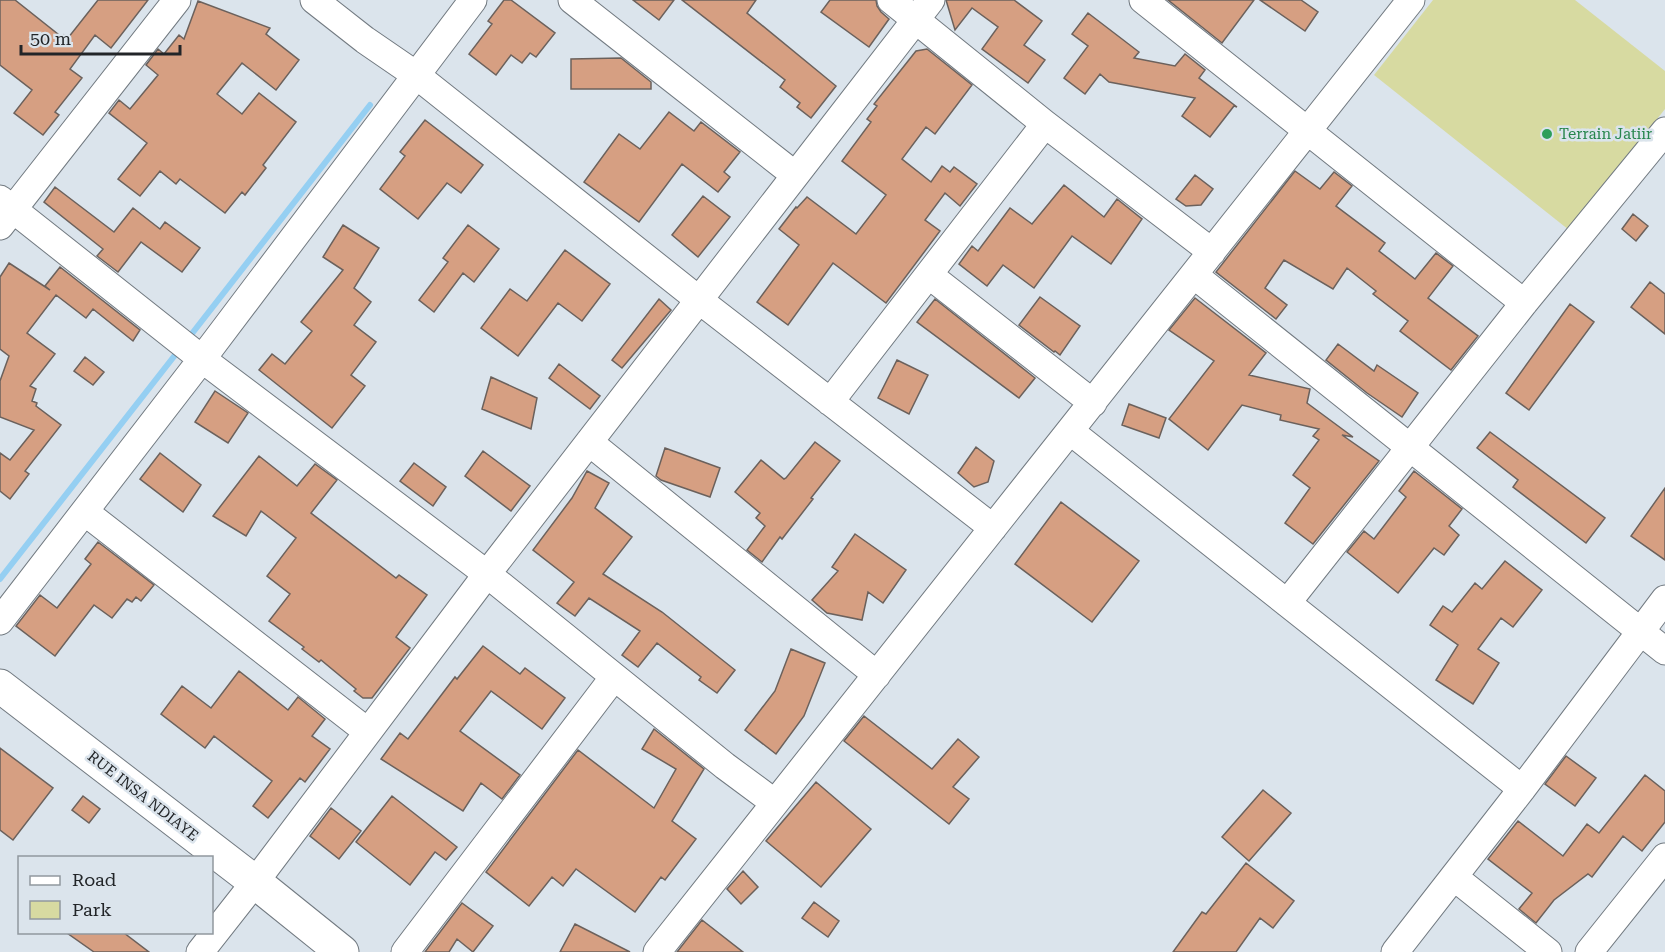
<svg xmlns="http://www.w3.org/2000/svg" width="1665" height="952" font-family="'Roboto Serif',serif">
	<style>
		.green { fill: #d7daa1 }
		.lines { fill: none; stroke-linecap: round; stroke-linejoin: round }
		.stream { stroke: #95cff2; stroke-width: 6 }
		.building { fill: #d69f82; stroke: #6b615c; stroke-width: 1.5 }
		.minor-casing { stroke: #727a81; stroke-width: 29 }
		.major-casing { stroke: #727a81; stroke-width: 35 }
		.minor { stroke: #fff; stroke-width: 27 }
		.major { stroke: #fff; stroke-width: 33 }
		.leisure-dot { fill: #2e9e5b; stroke: #dbe4ec; stroke-width: 2 }
		.labels { text-anchor: middle; stroke-width: 5; stroke-linejoin: round; paint-order: stroke }
		.leisure-label { font-size: 15px; fill: #27864d; stroke: #dbe4ec; text-anchor: start }
		.street-label { font-size: 15px; fill: #222528; stroke: #dbe4ec }
	</style>
	<rect width="100%" height="100%" fill="#dbe4ec"/>
	<!-- green -->
	<path class="green" d="M1433 0H1575L1665 71V109L1569 230 1374 75Z"/>
	<g class="lines">
		<!-- stream -->
		<path class="stream" d="M187 340 370 105
			M0 579 179 350"/>
	</g>
	<!-- building -->
	<path class="building" d="M0 0H15L63 38 64 35 68 38 98 0H148L111 48 95 35 70 69 82 78 55 112 59 115 43 135 14 113 32 90 0 65Z
		M504 0H511L555 33 536 57 530 53 522 63 511 55 496 75 469 54 492 24 488 21Z
		M633 0H674L659 20Z
		M682 0H756L747 13 836 86 811 118 797 107 800 103 780 87 785 80Z
		M830 0H876L877 6 881 12 889 19 869 47 821 12Z
		M946 0H1014L1042 21 1024 45 1045 60 1028 83 982 49 998 27 972 8 955 30Z
		M1168 0H1254L1222 43Z
		M1260 0H1301L1318 12 1305 31Z
		M198 1 270 28 266 34 299 60 276 90 242 63 217 94 242 114 259 93 296 122 263 165 266 168 245 195 242 192 225 213 180 179 176 184 160 171 140 196 118 179 147 143 109 113 119 100 130 109 158 75 146 65 158 49 164 54 179 35 184 39Z
		M1088 13 1139 52 1134 58 1175 66 1185 54 1205 70 1199 78 1237 107 1234 106 1210 137 1182 116 1195 98 1109 82 1100 74 1085 94 1064 78 1088 46 1072 34Z
		M927 49 972 85 935 134 926 127 902 159 931 182 942 166 950 172 954 167 977 184 960 206 945 193 925 220 940 231 886 303 833 263 788 325 757 302 799 245 779 229 796 207 797 208 807 197 856 234 886 195 842 161 871 122 867 119 877 106 874 104 916 51Z
		M621 58 651 82V89H571V59Z
		M669 112 694 131 701 122 740 152 724 172 730 177 718 192 682 164 639 222 584 182 619 134 640 149Z
		M425 120 483 165 461 193 447 183 418 219 380 189 405 156 400 152Z
		M1295 171 1320 189 1334 172 1352 186 1336 206 1385 243 1379 251 1415 279 1436 253 1453 266 1428 298 1478 336 1451 370 1400 331 1408 321 1373 294 1376 291 1347 268 1333 289 1284 260 1265 288 1287 305 1276 319 1216 272Z
		M1195 175 1213 189 1201 205 1186 206 1176 199Z
		M1064 185 1104 217 1117 199 1142 219 1111 264 1072 236 1034 288 1003 265 987 286 959 264 972 246 978 251 1010 208 1032 224Z
		M55 187 114 232 133 208 160 229 165 222 200 248 182 272 141 242 118 272 97 256 103 249 44 202Z
		M703 196 730 217 698 257 672 235Z
		M1633 214 1648 226 1636 241 1622 229Z
		M343 225 379 248 354 288 371 302 354 325 376 342 351 375 365 386 332 428 259 370 272 354 285 364 312 331 301 322 343 270 323 257Z
		M468 225 499 249 474 282 463 273 434 312 419 300 448 262 443 258Z
		M565 250 610 284 582 321 558 303 518 356 481 328 510 289 527 301Z
		M9 263 50 290 45 286 60 267 140 330 133 341 93 309 86 318 56 295 27 333 55 354 30 386 36 389 32 401 37 403 36 406 61 425 25 471 29 474 10 499 0 491V453L10 460 34 430 0 417V381L9 356 0 349V277Z
		M1650 282 1665 294V334L1631 307Z
		M1040 297 1080 326 1060 355 1055 351 1054 352 1019 325Z
		M1195 298 1266 353 1249 375 1310 389 1307 403 1353 437 1342 435 1379 461 1313 544 1285 523 1310 488 1293 475 1319 440 1313 436 1319 429 1280 420 1281 415 1242 405 1208 450 1169 419 1214 361 1169 330Z
		M659 299 671 310 622 368 612 360Z
		M935 299 1035 378 1019 398 917 322Z
		M1570 304 1594 322 1529 410 1506 393Z
		M1338 344 1374 371 1377 365 1418 393 1402 417 1367 393 1326 360Z
		M85 357 104 372 93 385 74 371Z
		M897 360 928 375 909 414 878 398Z
		M559 364 600 396 590 409 549 378Z
		M491 377 537 398 531 429 482 409Z
		M215 391 248 413 228 443 195 422Z
		M1129 404 1166 418 1159 438 1122 425Z
		M1490 432 1605 518 1586 543 1513 487 1518 480 1477 448Z
		M815 442 840 461 811 498 813 499 782 539 780 537 762 562 747 550 765 526 756 518 760 513 735 492 761 460 784 479 786 478Z
		M976 447 994 461 988 482 974 487 958 473Z
		M665 448 720 468 710 497 661 480 656 476Z
		M483 451 530 486 511 511 465 476Z
		M160 453 201 485 183 512 140 479Z
		M259 456 297 486 315 464 337 480 311 513 396 578 399 575 427 595 396 637 410 648 372 698H363L354 691 356 689 321 660 319 662 302 649 304 647 269 621 290 594 267 576 296 538 261 511 246 536 213 516Z
		M414 463 446 487 433 506 400 481Z
		M587 471 609 483 595 508 632 537 603 574 662 612 735 670 717 693 699 680 701 677 657 643 638 667 622 655 640 631 589 598 575 616 557 603 574 582 533 550 572 498Z
		M1414 471 1462 509 1449 526 1459 535 1444 555 1434 548 1398 593 1347 552 1364 531 1374 539 1406 497 1399 491Z
		M1665 488V560L1631 536Z
		M1061 502 1139 561 1092 622 1015 564Z
		M855 534 906 570 883 603 868 592 862 620 827 613 812 600 838 571 832 567Z
		M98 542 154 585 141 601 136 597 132 602 127 599 112 618 94 605 55 656 16 626 40 595 57 608 91 564 85 559Z
		M1505 561 1542 590 1513 627 1501 618 1478 649 1499 663 1473 704 1436 680 1458 645 1430 625 1443 606 1452 612 1475 583 1482 589Z
		M483 646 520 674 525 668 565 698 542 729 491 691 460 731 520 775 502 799 481 783 463 811 381 759 400 733 408 739 455 677 457 679Z
		M791 649 825 663 804 716 776 754 745 730 775 691Z
		M239 671 288 710 298 697 325 719 312 736 330 749 305 782 300 778 268 818 253 806 272 781 214 736 205 748 161 714 182 686 211 708Z
		M864 716 932 769 958 739 979 757 953 787 969 799 949 824 844 741Z
		M654 729 704 769 672 821 696 839 665 880 661 877 635 912 576 869 563 886 552 877 529 906 486 872 578 750 654 808 676 769 642 749Z
		M0 748 53 788 13 840 0 830Z
		M1566 756 1596 778 1575 806 1545 784Z
		M1645 775 1665 791V822L1642 851 1623 836 1592 877 1588 874 1554 900 1536 923 1519 909 1532 893 1488 859 1518 821 1563 856 1587 824 1599 833Z
		M816 782 871 829 821 887 766 841Z
		M1263 790 1291 813 1249 861 1222 837Z
		M83 796 100 809 89 823 72 810Z
		M392 796 457 847 446 860 435 852 410 885 356 842Z
		M331 808 361 831 339 859 310 836Z
		M1246 863 1294 901 1273 928 1260 918 1236 952H1173L1202 912 1206 914Z
		M743 871 758 887 741 904 727 889Z
		M814 902 839 921 828 937 802 918Z
		M462 903 493 926 473 952 457 939 449 952H425Z
		M702 920 743 952H677Z
		M575 924 630 952H560Z
		M67 933H124L149 952H94Z"/>
	<g class="lines">
		<defs>
			<path id="minor" d="M314 0 365 40 416 75 699 300 993 528
				M572 0 795 175
				M891 0 1045 124 1212 252
				M1143 0 1524 303
				M0 199 202 359 487 574 725 766 775 803
				M0 226 177 0
				M929 275 1093 403
				M1194 275 1665 651
				M830 402 1045 124
				M1070 431 1522 789
				M589 442 877 675
				M85 512 368 732
				M1287 603 1524 303 1665 131
				M0 621 202 359 473 0
				M1454 877 1548 952
				M200 952 255 882 487 574 931 0
				M405 952 614 677
				M657 952 1411 0
				M1395 952 1522 789 1665 599
				M1589 952 1665 857"/>
			<path id="major" d="M0 686 255 882 342 952"/>
		</defs>
		<!-- minor casing -->
		<use href="#minor" class="minor-casing"/>
		<!-- major casing -->
		<use href="#major" class="major-casing"/>
		<!-- minor -->
		<use href="#minor" class="minor"/>
		<!-- major -->
		<use href="#major" class="major"/>
	</g>
	<!-- markers -->
	<circle class="leisure-dot" cx="1547" cy="134" r="6"/>
	<g class="labels">
		<!-- leisure labels -->
		<g class="leisure-label">
			<text x="1559" y="139">Terrain Jatiir</text>
		</g>
		<!-- street labels -->
		<g class="street-label">
			<text transform="translate(143 796) rotate(38)" y="5">RUE INSA NDIAYE</text>
		</g>
	</g>
	<!-- legend -->
	<rect x="18" y="856" width="195" height="78" fill="#dbe4ec" stroke="#91989e" stroke-width="1.5"/>
	<rect x="30" y="876" width="30" height="9" fill="#ffffff" stroke="#91989e" stroke-width="1.5"/>
	<text x="72" y="886" font-size="18" fill="#222528">Road</text>
	<rect x="30" y="901" width="30" height="18" fill="#d7daa1" stroke="#91989e" stroke-width="1.5"/>
	<text x="72" y="916" font-size="18" fill="#222528">Park</text>
	<!-- scale -->
	<path d="M21 45v9h159v-9" fill="none" stroke="#222528" stroke-width="3"/>
	<text x="30" y="45" font-size="18" fill="#222528" stroke="#dbe4ec" stroke-width="4.5" paint-order="stroke">50 m</text>
</svg>
